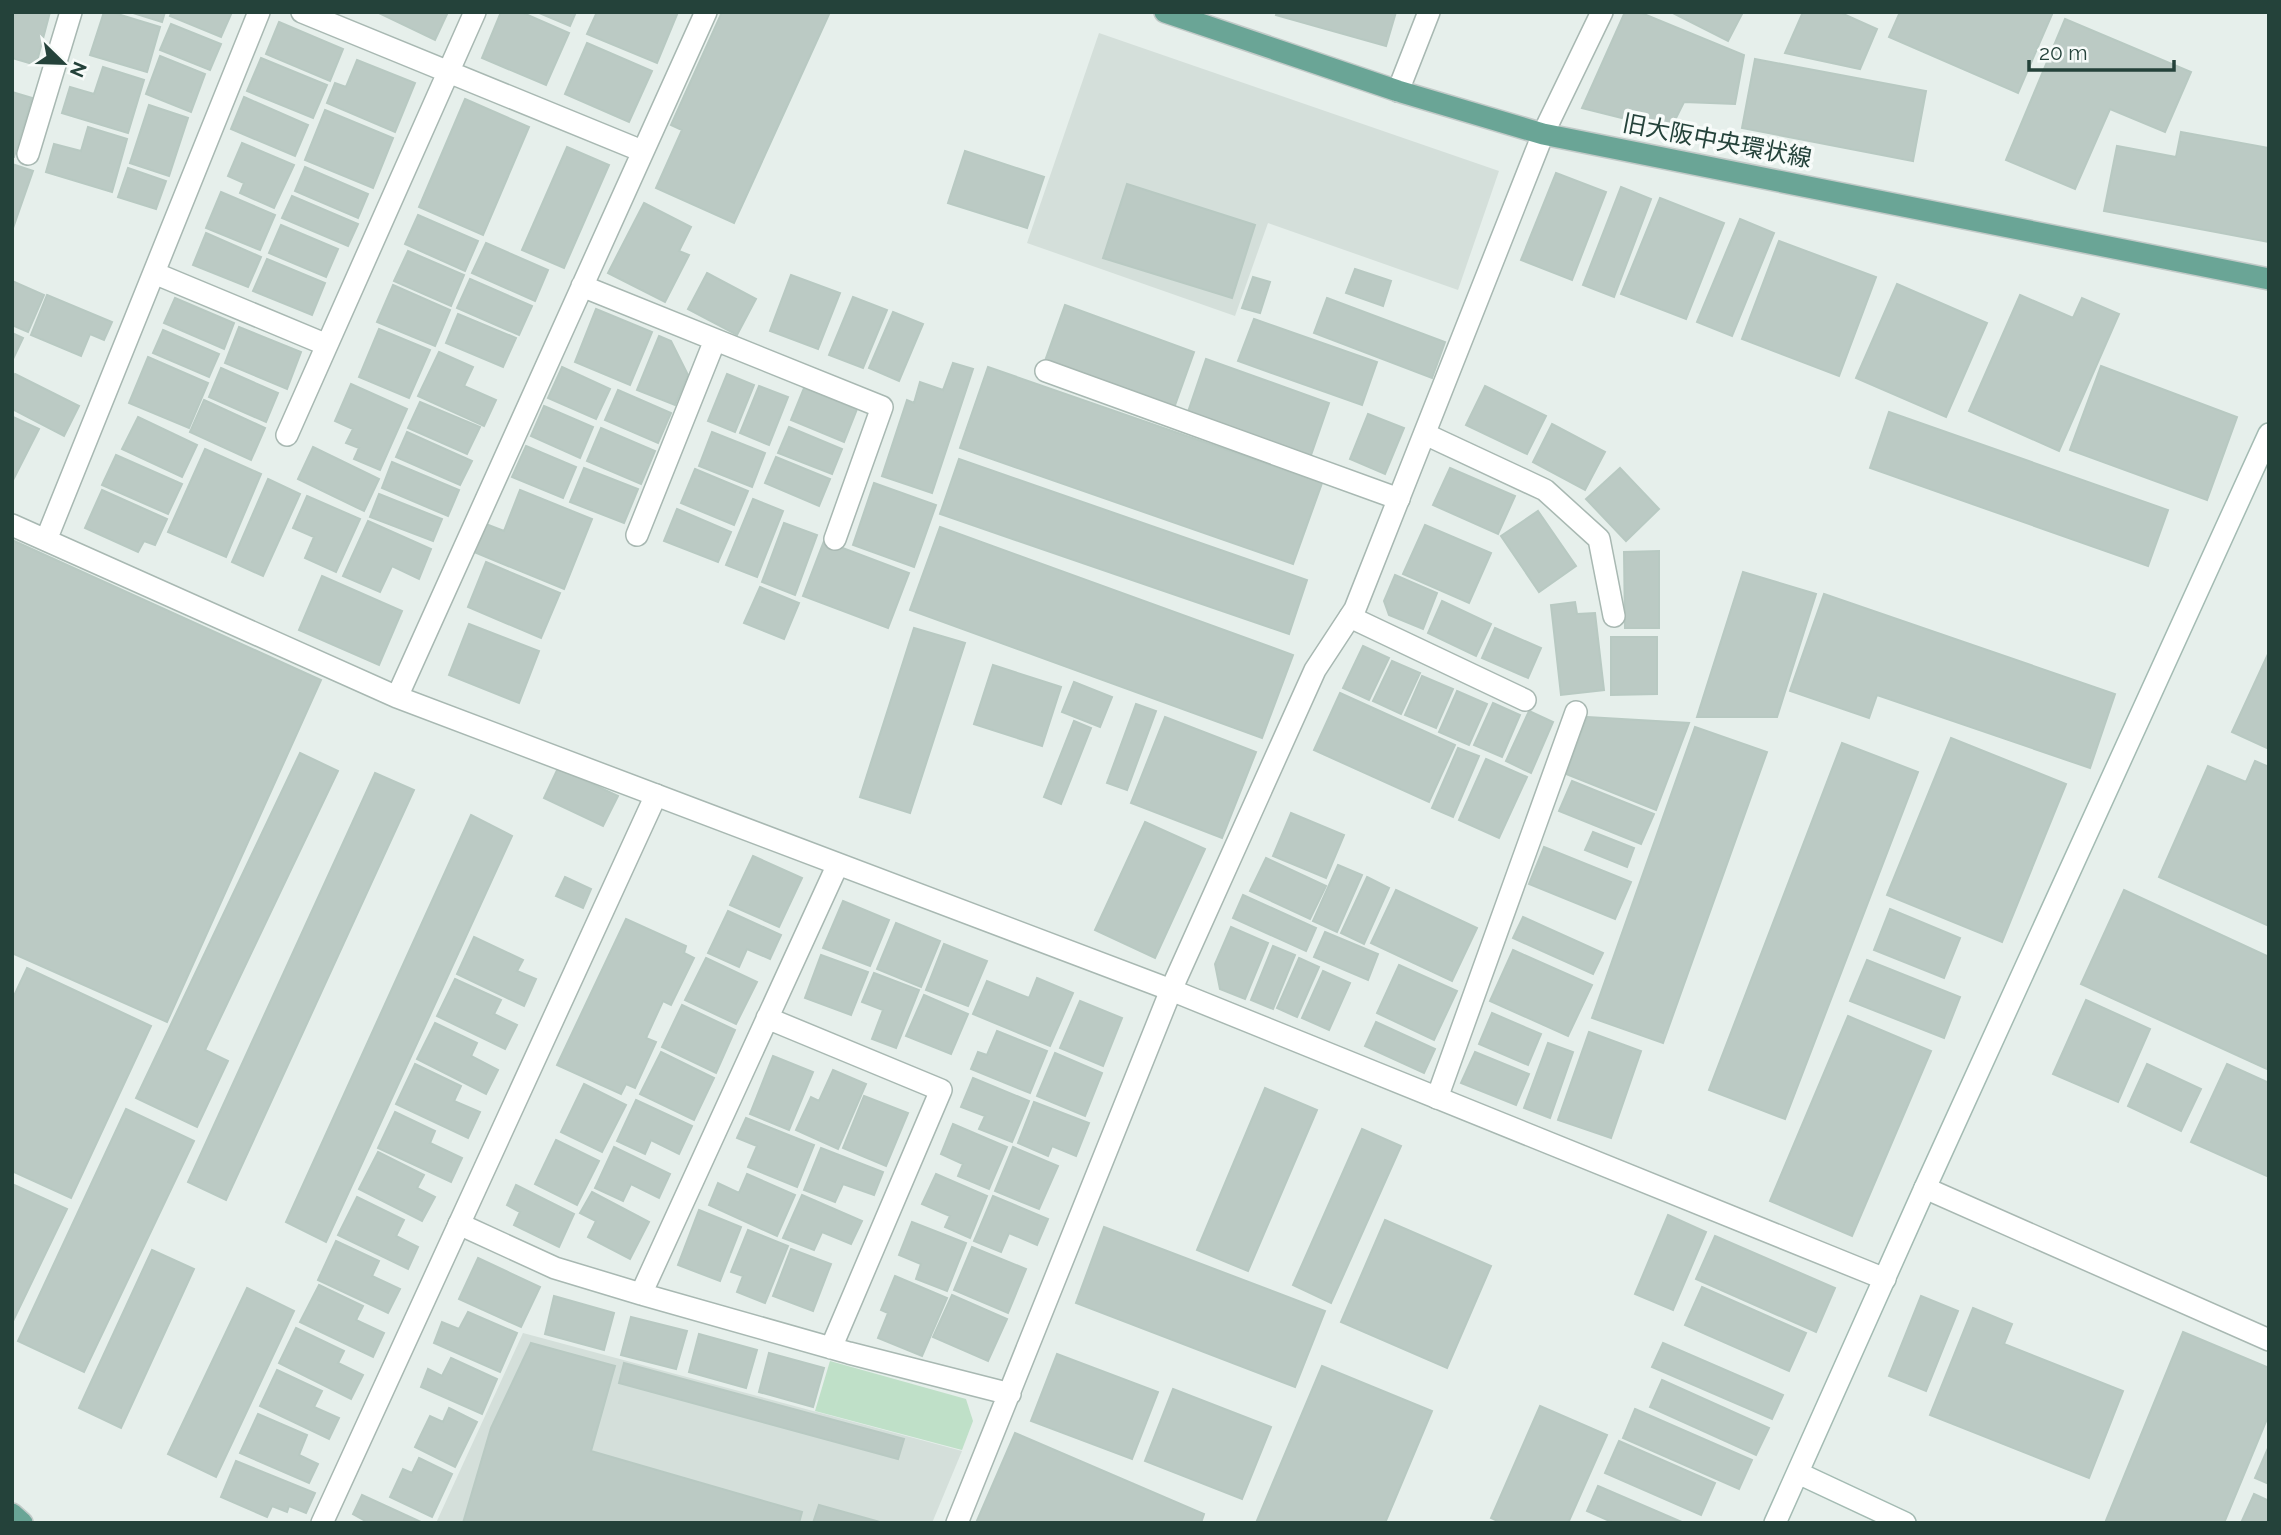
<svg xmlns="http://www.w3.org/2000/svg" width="2281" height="1535" font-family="Raleway,'Noto Sans JP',sans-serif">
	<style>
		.built { fill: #d4dfda }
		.green { fill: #bfe0c8 }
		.building { fill: #bbcac4; stroke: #b8c9c2; stroke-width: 2 }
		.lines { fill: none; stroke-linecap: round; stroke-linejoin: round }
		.lane-casing { stroke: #a8b8b2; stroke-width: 24 }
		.street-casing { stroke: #a8b8b2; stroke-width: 24 }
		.secondary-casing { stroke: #a4bbb3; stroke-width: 24 }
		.primary-casing { stroke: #c2cac8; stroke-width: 24 }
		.lane { stroke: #fff; stroke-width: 21 }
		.street { stroke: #fff; stroke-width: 21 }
		.secondary { stroke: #fff; stroke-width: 21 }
		.primary { stroke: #6aa596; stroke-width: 21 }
		.labels { text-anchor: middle; stroke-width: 7; stroke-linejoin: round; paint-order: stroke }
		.street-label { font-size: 24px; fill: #24423a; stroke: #f7fbf9 }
	</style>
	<rect width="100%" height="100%" fill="#e6efeb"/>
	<!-- built -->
	<path class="built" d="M1099 33 1499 171 1458 290 1268 223 1235 316 1027 243Z
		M523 1333 962 1451 932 1523H436Z"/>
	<!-- green -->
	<path class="green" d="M830 1361 966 1399 973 1421 962 1450 815 1411Z"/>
	<!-- building -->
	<path class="building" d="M12 12H50L36 65 12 58Z
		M104 12H111L160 27 147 72 90 55Z
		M130 12H165L162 22Z
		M172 12H232L221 37 170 16Z
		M377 12H448L435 40Z
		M501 12H521L569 33 546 85 482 58Z
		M537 12H576L570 26Z
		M597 12H678L657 63 587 34Z
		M722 12H830L734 223 656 188 682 130 671 125Z
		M1277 12H1396L1386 46 1276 15Z
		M1625 12H1639L1744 55 1735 104 1684 102 1670 130 1582 108Z
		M1671 12H1743L1728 41Z
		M1803 12H1839L1877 29 1860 69 1785 53Z
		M1900 12H2053L2018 93 1889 37Z
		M2065 19 2191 72 2165 132 2110 109 2075 189 2006 160Z
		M279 22 343 49 330 81 266 54Z
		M171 24 221 44 210 70 160 50Z
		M587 43 652 71 629 122 565 94Z
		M160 56 205 74 191 112 146 94Z
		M261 58 327 85 313 118 247 91Z
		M1755 59 1926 91 1913 161 1742 128Z
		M357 60 415 83 395 132 327 103 335 83 346 87Z
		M103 67 144 80 128 133 62 113 70 87 94 94Z
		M12 92 32 98 14 157H12Z
		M244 97 308 125 295 156 231 129Z
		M465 99 529 127 483 235 419 207Z
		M149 105 188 118 169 176 130 163Z
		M325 110 393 138 373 188 305 160Z
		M88 127 127 139 112 192 46 172 54 144 81 151Z
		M2181 132 2269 148V242L2104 211 2117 146 2176 157Z
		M242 143 294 165 274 208 240 193 244 183 228 176Z
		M567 147 609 165 564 268 522 250Z
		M965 151 1044 177 1027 228 948 203Z
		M12 164 33 171 12 231Z
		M305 167 368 194 358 218 295 191Z
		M128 168 166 181 156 209 118 197Z
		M1556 173 1606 192 1572 280 1521 260Z
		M1127 184 1255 225 1232 298 1103 258Z
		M1621 187 1651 199 1614 297 1583 285Z
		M221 192 275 215 260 250 206 228Z
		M292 196 358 224 348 246 282 218Z
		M1660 198 1724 223 1686 319 1621 294Z
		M644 203 691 227 679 251 689 255 665 302 608 273Z
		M418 215 478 241 465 271 405 244Z
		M1740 219 1774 233 1732 336 1697 322Z
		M281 225 338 249 326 277 269 253Z
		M206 233 261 257 248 287 193 265Z
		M1779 241 1876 277 1839 376 1742 339Z
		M486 243 548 270 535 301 472 273Z
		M408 251 464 275 451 306 394 281Z
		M267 259 325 283 312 315 253 291Z
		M1355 269 1391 281 1383 306 1346 293Z
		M707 273 756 299 737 335 688 309Z
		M791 275 840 293 818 349 770 331Z
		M1253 277 1270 282 1260 313 1242 308Z
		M470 279 532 306 519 335 457 308Z
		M12 281 44 295 28 332 12 325Z
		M1897 284 1987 323 1946 417 1856 378Z
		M393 285 450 310 435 346 377 322Z
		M47 295 112 322 104 340 90 334 81 356 31 335Z
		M2020 295 2073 318 2082 298 2119 314 2059 451 1969 411Z
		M853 297 887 310 863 368 829 355Z
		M175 298 234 323 224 349 164 323Z
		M1327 298 1445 342 1432 378 1314 333Z
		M1065 305 1194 352 1174 408 1045 361Z
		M596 309 652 332 630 385 575 362Z
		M893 312 923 324 899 381 869 368Z
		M458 314 516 338 503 367 446 343Z
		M1254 319 1377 362 1362 405 1238 361Z
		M239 327 301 352 287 389 225 363Z
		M379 329 430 350 409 398 359 377Z
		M163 330 219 354 209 377 153 353Z
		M12 333 23 338 12 361Z
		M659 336 671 341 688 375 675 405 637 390Z
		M439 352 473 367 464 386 496 400 484 426 418 396Z
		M148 357 208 383 189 428 129 403Z
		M1206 359 1329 403 1310 458 1187 415Z
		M953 363 973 369 932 493 882 476 907 400 914 403 920 382 943 390Z
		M2101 366 2237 417 2207 500 2070 450Z
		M562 367 610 389 596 419 548 398Z
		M988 367 1322 483 1293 564 960 448Z
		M221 368 278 393 266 422 209 397Z
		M15 374 79 406 64 436 12 409V379Z
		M727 374 754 385 735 432 708 421Z
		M351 384 407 409 380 470 354 459 359 448 346 443 353 429 335 421Z
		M759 386 788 397 769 445 740 433Z
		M1485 386 1546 416 1527 454 1466 425Z
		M804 388 857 409 844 442 791 420Z
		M618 390 671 413 658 443 605 420Z
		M204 400 265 428 251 460 190 432Z
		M420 402 480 427 467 454 408 428Z
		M544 406 593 427 580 458 531 436Z
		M1889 412 2168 510 2148 566 1870 468Z
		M1368 414 1404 428 1385 474 1350 459Z
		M13 417 39 429 12 482V419Z
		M138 417 197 445 182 477 122 449Z
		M1552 424 1605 452 1585 490 1533 462Z
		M789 427 842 449 832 474 778 453Z
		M601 428 655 451 641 484 587 461Z
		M407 432 472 461 460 485 396 457Z
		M712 432 765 453 752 487 699 466Z
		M526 446 576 467 563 498 512 477Z
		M313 447 379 479 364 511 298 479Z
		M205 449 261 474 226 557 168 532Z
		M116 455 182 484 168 514 102 485Z
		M776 457 830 479 819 506 765 483Z
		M959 459 1307 580 1289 634 940 514Z
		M392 462 459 490 448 516 382 488Z
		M584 468 638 489 624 523 570 502Z
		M1450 468 1515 496 1498 534 1433 505Z
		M1620 468 1659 509 1626 541 1586 499Z
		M695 469 748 491 734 525 681 503Z
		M268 479 300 494 263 576 232 562Z
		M874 483 936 505 914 567 853 545Z
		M102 490 167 519 155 545 144 541 138 552 85 528Z
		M520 490 592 519 564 589 474 552 486 524 504 531Z
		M379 494 442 519 433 541 370 517Z
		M307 496 360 519 336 572 305 558 314 537 293 528Z
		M753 499 783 511 757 577 726 565Z
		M677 509 731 532 718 562 664 541Z
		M1538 511 1576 566 1539 592 1501 536Z
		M368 521 431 549 419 579 392 566 380 592 343 576Z
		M784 523 817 535 795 595 762 582Z
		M1425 525 1491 553 1469 603 1403 574Z
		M940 527 1293 655 1262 738 910 610Z
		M12 540 321 680 167 1022 12 953Z
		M824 541 909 573 888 628 803 596Z
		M1659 551V628H1625L1624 552Z
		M486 562 560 593 541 638 468 607Z
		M1743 572 1816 594 1777 717H1697Z
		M1395 575 1437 593 1423 629 1389 615 1384 601Z
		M322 576 402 611 379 665 299 630Z
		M760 587 799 603 784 639 744 623Z
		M1824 594 2115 694 2090 768 1877 695 1869 718 1790 691Z
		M1442 601 1491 624 1476 656 1428 633Z
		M1575 602 1577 614 1595 613 1604 690 1561 695 1551 605Z
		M469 624 539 651 519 703 449 675Z
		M914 628 965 643 910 813 860 797Z
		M1495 628 1541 648 1528 678 1482 658Z
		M1611 637H1657V694L1611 695Z
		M1363 646 1389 658 1369 700 1343 688Z
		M2269 652V749L2232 732Z
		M1392 661 1420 673 1401 714 1373 701Z
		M993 665 1061 687 1042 746 974 724Z
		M1422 676 1453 689 1436 728 1405 715Z
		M1074 682 1112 697 1100 727 1062 712Z
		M1457 691 1487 704 1469 745 1439 732Z
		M1340 693 1455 745 1429 802 1314 750Z
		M1493 703 1520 715 1502 757 1474 745Z
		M1136 704 1156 711 1127 790 1107 783Z
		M1529 711 1553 722 1531 773 1506 761Z
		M1165 717 1256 752 1222 838 1131 803Z
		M1587 717 1689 723 1656 810 1566 774Z
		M1074 721 1091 728 1061 804 1044 797Z
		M1695 727 1767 752 1663 1043 1592 1018Z
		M1951 738 2066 784 2002 942 1887 895Z
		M1842 743 1918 772 1785 1119 1709 1090Z
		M1458 748 1479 756 1453 817 1432 808Z
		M300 753 338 771 205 1050 228 1061 197 1127 136 1098Z
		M1486 759 1527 777 1499 838 1459 820Z
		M2255 761 2269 767V926L2159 877 2208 766 2246 782Z
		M558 768 618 796 603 826 544 798Z
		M375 773 414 790 226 1200 188 1182Z
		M1572 781 1654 814 1641 844 1559 811Z
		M1291 813 1344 835 1326 878 1273 856Z
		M471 815 512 836 326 1242 286 1222Z
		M1145 822 1205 849 1155 958 1095 930Z
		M1593 832 1634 848 1627 867 1585 850Z
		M1544 847 1631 882 1615 919 1529 884Z
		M753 856 802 878 779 927 730 905Z
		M1266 858 1326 886 1310 919 1250 891Z
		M1338 865 1362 875 1337 932 1313 921Z
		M565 877 591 889 583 908 556 896Z
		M1367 877 1389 888 1364 944 1341 933Z
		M1396 890 1477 928 1452 981 1371 943Z
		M2124 890 2269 957V1070L2081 984Z
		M1243 895 1316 928 1306 951 1233 918Z
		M843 901 889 920 870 966 823 948Z
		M1890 909 1960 938 1944 978 1874 950Z
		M728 911 781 935 770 959 747 949 739 967 708 953Z
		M1523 917 1603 953 1593 974 1513 938Z
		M626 919 686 946 684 953 694 958 671 1005 663 1001 646 1038 656 1042 635 1088 626 1084 621 1094 557 1065Z
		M896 923 940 941 921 987 877 969Z
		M1231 927 1268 943 1245 999 1220 989 1215 964Z
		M1325 932 1378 954 1368 980 1314 957Z
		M474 937 523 960 517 971 536 979 524 1006 457 974Z
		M944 944 987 961 968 1006 926 990Z
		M1273 946 1295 955 1273 1009 1251 1000Z
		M1513 950 1592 985 1568 1036 1490 1001Z
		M821 955 868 972 851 1015 805 998Z
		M706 958 757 982 736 1024 685 1000Z
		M1299 958 1319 967 1297 1017 1277 1008Z
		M1867 960 1960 997 1944 1038 1850 1001Z
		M1399 965 1457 991 1434 1040 1377 1013Z
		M27 968 151 1026 71 1198 12 1171V1000Z
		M1323 971 1350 983 1329 1030 1302 1018Z
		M874 973 919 990 896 1048 872 1039 883 1010 862 1002Z
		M1037 978 1073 993 1050 1046 973 1014 987 981 1029 998Z
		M455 979 501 1000 494 1014 517 1025 505 1049 437 1016Z
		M924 995 968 1014 951 1054 906 1036Z
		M2086 1000 2150 1029 2118 1102 2053 1074Z
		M1080 1001 1122 1018 1103 1066 1060 1048Z
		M682 1005 735 1030 716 1073 662 1047Z
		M1492 1013 1541 1034 1528 1065 1479 1044Z
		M1848 1016 1931 1051 1852 1236 1770 1201Z
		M1376 1022 1435 1049 1424 1073 1365 1046Z
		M435 1023 477 1043 471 1056 498 1070 486 1094 417 1059Z
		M997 1031 1047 1051 1030 1093 971 1069 978 1052 987 1055Z
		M1589 1032 1641 1051 1611 1138 1558 1120Z
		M1548 1043 1573 1052 1550 1118 1524 1108Z
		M661 1052 714 1078 694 1120 640 1094Z
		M1475 1052 1529 1074 1516 1105 1461 1083Z
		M1055 1053 1102 1073 1085 1116 1037 1096Z
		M773 1056 813 1072 789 1130 750 1114Z
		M415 1064 461 1086 454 1101 480 1112 468 1138 396 1104Z
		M2147 1064 2201 1089 2181 1131 2128 1106Z
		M2227 1064 2269 1083V1177L2191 1142Z
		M833 1070 866 1084 838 1149 796 1130 811 1097 819 1101Z
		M973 1078 1029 1101 1012 1142 979 1129 985 1116 961 1107Z
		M584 1084 626 1105 602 1152 561 1132Z
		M1265 1088 1317 1110 1248 1271 1197 1250Z
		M864 1096 908 1113 886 1166 843 1148Z
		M636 1100 692 1126 679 1154 651 1140 645 1154 617 1141Z
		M1034 1102 1089 1123 1076 1156 1052 1146 1048 1156 1018 1143Z
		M126 1109 194 1141 84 1372 18 1341Z
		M395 1112 435 1131 430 1143 462 1158 451 1182 378 1148Z
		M746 1118 814 1145 797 1187 748 1167 757 1146 737 1138Z
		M953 1124 1007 1147 989 1189 958 1176 963 1164 941 1154Z
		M1362 1129 1401 1146 1331 1303 1293 1285Z
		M556 1140 599 1161 577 1205 535 1184Z
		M614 1147 670 1174 659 1198 631 1184 623 1201 595 1188Z
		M1013 1147 1058 1166 1039 1209 995 1191Z
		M821 1148 883 1172 874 1195 843 1184 835 1202 804 1190Z
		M378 1152 424 1175 417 1188 435 1197 422 1221 359 1189Z
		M747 1174 795 1195 777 1236 709 1205 718 1183 739 1193Z
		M936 1174 987 1196 970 1238 945 1227 950 1216 922 1204Z
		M12 1184 67 1209 12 1323Z
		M516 1185 574 1214 559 1247 514 1225 520 1212 507 1205Z
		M592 1192 649 1222 630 1259 588 1237 596 1221 580 1213Z
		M802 1195 862 1221 851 1244 822 1232 814 1250 783 1238Z
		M993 1196 1048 1219 1037 1245 1009 1233 1001 1252 974 1241Z
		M357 1197 404 1220 396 1236 418 1247 408 1269 338 1235Z
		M699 1210 741 1227 720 1281 678 1265Z
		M1668 1215 1706 1232 1673 1310 1635 1294Z
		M1385 1220 1491 1266 1447 1368 1341 1322Z
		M912 1222 966 1243 947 1291 916 1279 921 1264 899 1255Z
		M1104 1227 1325 1311 1295 1387 1076 1303Z
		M748 1230 788 1246 765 1303 737 1292 743 1276 731 1272Z
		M1715 1236 1835 1288 1816 1332 1696 1279Z
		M336 1241 379 1261 372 1276 400 1289 388 1313 318 1280Z
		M972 1247 1026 1269 1008 1313 954 1290Z
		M791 1249 831 1264 813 1311 773 1296Z
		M152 1250 194 1269 121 1428 79 1408Z
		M478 1258 540 1287 521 1327 459 1299Z
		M895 1276 947 1298 922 1356 878 1338 888 1313 881 1310Z
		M319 1285 363 1306 356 1320 384 1333 373 1357 300 1322Z
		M1702 1287 1806 1333 1789 1371 1685 1325Z
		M247 1288 294 1311 216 1477 168 1454Z
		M952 1295 1007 1319 988 1361 933 1337Z
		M554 1296 614 1313 604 1350 545 1334Z
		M1921 1296 1958 1311 1926 1391 1889 1376Z
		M1973 1308 2012 1324 2004 1344 2123 1391 2089 1478 1930 1415Z
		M468 1312 517 1333 500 1372 434 1343 442 1322 459 1329Z
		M631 1317 687 1331 676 1369 621 1355Z
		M296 1328 344 1351 338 1363 363 1375 351 1399 279 1363Z
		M2183 1332 2269 1368V1414L2224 1523H2105Z
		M699 1334 757 1350 746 1388 689 1372Z
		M531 1343 615 1366 591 1451 802 1512 799 1523H463L491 1428Z
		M1663 1343 1783 1395 1772 1419 1652 1367Z
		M769 1353 824 1368 813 1407 759 1392Z
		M1057 1354 1158 1392 1132 1459 1031 1421Z
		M451 1358 497 1379 482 1414 421 1387 428 1369 442 1376Z
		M624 1363 904 1439 898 1459 619 1383Z
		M1322 1366 1432 1411 1385 1523H1256Z
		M277 1370 322 1391 314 1407 339 1418 329 1439 260 1406Z
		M1662 1380 1769 1428 1756 1455 1650 1407Z
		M1173 1389 1271 1427 1242 1499 1145 1461Z
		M1540 1406 1607 1435 1568 1523H1502L1491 1518Z
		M449 1408 477 1422 455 1467 415 1447 430 1416 443 1422Z
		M1635 1409 1752 1460 1739 1489 1623 1438Z
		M258 1414 307 1435 299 1455 318 1464 309 1483 240 1453Z
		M1015 1433 1204 1514 1201 1523H976Z
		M1619 1441 1715 1483 1701 1515 1605 1473Z
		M2269 1446V1484L2255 1478Z
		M419 1458 452 1474 432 1517 390 1497 403 1469 412 1473Z
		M236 1461 315 1493 306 1513 289 1506 287 1512 272 1506 267 1517 221 1497Z
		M1598 1486 1684 1523H1614L1587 1511Z
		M2254 1494 2269 1501V1523H2241Z
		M362 1495 423 1523H369L353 1514Z
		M819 1505 880 1522V1523H813Z"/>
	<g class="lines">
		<defs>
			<path id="lane" d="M1046 371 1399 499
				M1425 434 1545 490 1599 539 1614 616
				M1350 617 1525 700
				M1437 1098 1576 712
				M322 1523 656 795"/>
			<path id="street" d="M302 12 642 151
				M706 12 397 697 1171 990 1885 1279
				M1398 91 1429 12
				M28 154 71 12
				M154 273 327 345
				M582 286 882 407 835 539
				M287 435 475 12
				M12 525 397 697
				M637 535 715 340
				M46 540 259 12
				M767 1018 941 1090 831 1348
				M1925 1188 2269 1340
				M459 1224 555 1268 641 1294 849 1353 1010 1394
				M641 1294 838 864
				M957 1523 1171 990 1315 670 1355 609 1543 134 1602 12"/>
			<path id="secondary" d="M1798 1473 1905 1523
				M1775 1523 1925 1188 2269 434"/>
			<path id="primary" d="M1165 12 1398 91 1543 134 2269 279
				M12 1514 22 1523"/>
		</defs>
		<!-- lane casing -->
		<use href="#lane" class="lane-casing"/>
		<!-- street casing -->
		<use href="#street" class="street-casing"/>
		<!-- secondary casing -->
		<use href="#secondary" class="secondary-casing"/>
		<!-- primary casing -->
		<use href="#primary" class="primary-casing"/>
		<!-- lane -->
		<use href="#lane" class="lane"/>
		<!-- street -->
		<use href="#street" class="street"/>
		<!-- secondary -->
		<use href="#secondary" class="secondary"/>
		<!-- primary -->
		<use href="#primary" class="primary"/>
	</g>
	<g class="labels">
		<!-- street labels -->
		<g class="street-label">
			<text transform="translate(1717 141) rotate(11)" y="8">旧大阪中央環状線</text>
		</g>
	</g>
	<!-- border -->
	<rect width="2281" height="1535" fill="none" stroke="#24423a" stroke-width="28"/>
	<!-- north arrow -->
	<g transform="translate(63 63) rotate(113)" stroke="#f7fbf9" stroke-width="5" paint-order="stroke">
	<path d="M0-5L12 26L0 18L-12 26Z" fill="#24423a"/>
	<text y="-10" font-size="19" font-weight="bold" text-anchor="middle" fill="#24423a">N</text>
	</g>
	<!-- scale -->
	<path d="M2029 60v10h145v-10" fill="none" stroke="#24423a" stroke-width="3.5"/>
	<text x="2039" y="60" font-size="21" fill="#24423a" stroke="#f7fbf9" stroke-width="5" paint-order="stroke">20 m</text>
</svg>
